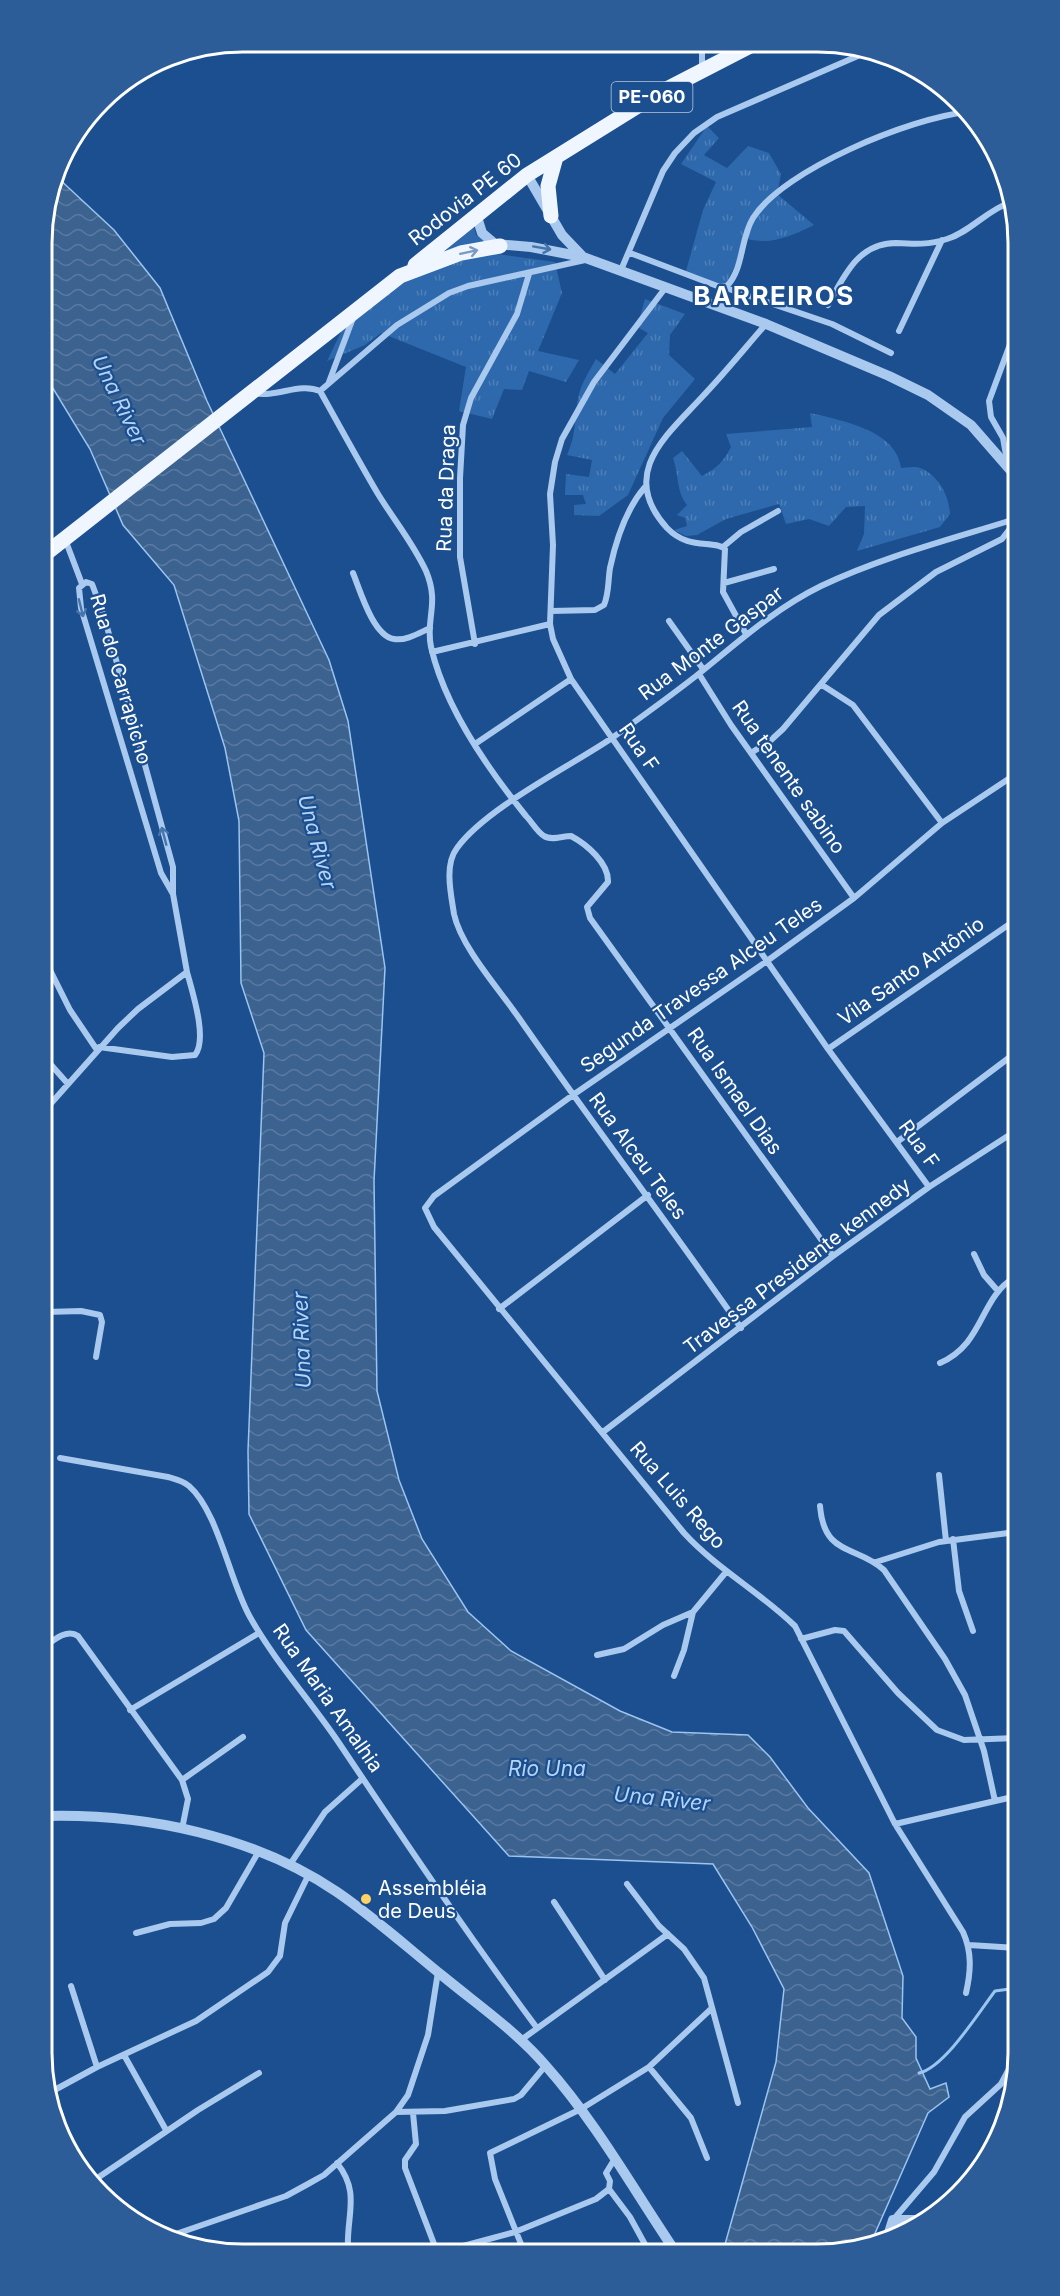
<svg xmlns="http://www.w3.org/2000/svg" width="1060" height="2296" font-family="Inter,sans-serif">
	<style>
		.grass { fill: url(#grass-tufts) }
		.water { fill: url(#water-waves); stroke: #9cc4f0; stroke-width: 1.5 }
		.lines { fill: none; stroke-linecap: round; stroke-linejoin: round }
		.stream { stroke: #9cc4f0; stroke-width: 3 }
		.minor { stroke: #a9c9ee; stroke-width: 6 }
		.tertiary { stroke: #a9c9ee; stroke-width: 10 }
		.primary { stroke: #f0f6ff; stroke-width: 15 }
		.oneway { stroke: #4674ac }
		.oneway2 { stroke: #7b9ac1 }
		.poi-dot { fill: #ffd166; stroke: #1b4f8f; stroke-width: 2 }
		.labels { text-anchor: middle; stroke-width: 4.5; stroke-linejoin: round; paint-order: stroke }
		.shield { fill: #1b4f8f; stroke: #bbcadd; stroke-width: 1.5 }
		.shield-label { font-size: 18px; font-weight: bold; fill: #fff }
		.street-label { font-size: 20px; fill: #fff; stroke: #1b4f8f }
		.poi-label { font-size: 20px; fill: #fff; stroke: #1b4f8f; text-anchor: start }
		.water-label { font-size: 21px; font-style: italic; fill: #b5d3f5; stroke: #1b4f8f }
		.district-label { font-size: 26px; font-weight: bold; letter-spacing: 1.5px; fill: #fff; stroke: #1b4f8f }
		.rim { fill: none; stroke: #fff; stroke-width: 3 }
	</style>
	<defs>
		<pattern id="grass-tufts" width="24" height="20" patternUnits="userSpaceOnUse" patternTransform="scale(1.5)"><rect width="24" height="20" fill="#2e69ad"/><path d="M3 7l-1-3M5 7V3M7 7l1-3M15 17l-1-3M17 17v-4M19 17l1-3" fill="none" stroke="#4d80b9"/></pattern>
		<pattern id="water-waves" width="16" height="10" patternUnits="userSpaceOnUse" patternTransform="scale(1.5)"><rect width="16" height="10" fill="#3c6290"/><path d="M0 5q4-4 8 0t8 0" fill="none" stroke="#597aa1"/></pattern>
	</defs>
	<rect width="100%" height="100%" fill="#1b4f8f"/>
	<!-- grass -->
	<path class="grass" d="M707 126 719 138 704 155 727 168 748 146 769 153 781 174 777 194 814 225C789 237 770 246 743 238L737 262 725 285 702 281 686 271 703 210 716 182 681 164Z
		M474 227 476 235 486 242 472 243 445 251Z
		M490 253 555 262 562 293 538 351 579 360 566 382 529 371 522 390 504 389 492 419 459 411 466 367 381 333 365 345 327 361 342 330 400 282 430 269Z
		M645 299 685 314 670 335 669 355 695 379 663 418 628 495 599 516 574 515V505L586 504 583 495H565L566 474 589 477 592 460 567 455C578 430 573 419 579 394 582 382 590 370 596 359L615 374 648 333 637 327Z
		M810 413C840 420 897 430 901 468 906 468 915 466 920 468 939 475 949 496 950 514L940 527 857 551 864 534 865 506 846 507 829 526 809 519 786 524 779 504 726 519 697 535 686 536 674 530 687 526 685 518 677 515 687 505C676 491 679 475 673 458L682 451 702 476C717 468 723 462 731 447L726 434 812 427Z"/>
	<!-- water -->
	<path class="water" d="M57 177 114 230 160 288 207 401 329 660 348 721 385 968 374 1181 377 1391 399 1480 422 1539 468 1612 511 1651 620 1711 672 1732 748 1735 770 1757 808 1808 869 1873 903 1976 902 2018 916 2037V2058L930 2089 946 2083 949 2097 928 2113 869 2247 724 2248 776 2062 784 1989 752 1927 713 1864 509 1856 306 1630 249 1514 248 1451 264 1053 241 983 239 821 225 748 174 585 123 525 90 449 43 372 42 230Z"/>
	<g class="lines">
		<!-- stream -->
		<path class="stream" d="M919 2073C945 2067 979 2012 995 1991L1017 1988"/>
		<!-- minor -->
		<path class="minor" d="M702 68V45
			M630 253 720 287 727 286C744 268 740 239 753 218 784 169 911 118 967 112
			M621 270 663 171 675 153 694 133 717 117 867 52
			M666 287 594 382 562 439 555 462 550 494 553 545 550 624 553 639 571 679 828 1049 929 1187
			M723 287 832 324 891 353
			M828 305C844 276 858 243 896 243 913 244 930 245 947 239 970 232 987 210 1011 202
			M899 331 942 240
			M329 382 353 318
			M320 391C339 425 358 460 378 494 394 520 413 543 426 571 440 604 425 619 431 647 445 708 487 768 526 816 532 822 537 832 544 836 551 841 563 836 571 836 586 844 609 863 608 882L587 907 590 918 833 1256
			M320 391 397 325 449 293 468 286 585 260
			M253 393C277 398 299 382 320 391
			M1008 466 1003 438 991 417 989 401 1012 339
			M65 539 82 584
			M723 547 741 532 778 511
			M353 573C360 590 373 636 394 639 406 641 419 633 430 628
			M724 583 774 569
			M551 611 595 610 604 605C609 594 608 580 610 568 616 540 626 509 645 487
			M669 621 703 669
			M746 634 723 592 725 549C713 539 689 551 667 528 618 474 666 436 702 397 724 374 745 348 766 324
			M475 644 460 557V478L463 425 471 398 517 314 529 274
			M432 652 550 624
			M699 674 731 725 854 898
			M822 685 853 705 942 823
			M475 744 571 679
			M751 753 770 741 783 729 879 615 936 572 1002 539 1012 526
			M45 960 70 1010 97 1050
			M99 1047 172 1057 195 1055C208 1039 192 991 187 972
			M828 1049 1014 921
			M45 1058 68 1084
			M46 1109 118 1028 138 1009 187 972 173 894V867L104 616 92 584 86 582 79 588 81 608 161 873 173 894
			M897 1142 1014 1054
			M974 1254 984 1275 998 1291
			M499 1309 648 1195
			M46 1312 81 1311 100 1315 102 1322 96 1357
			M741 1328C668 1223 591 1122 519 1018 499 989 461 947 454 914 451 894 444 865 457 848 486 808 569 767 612 738 640 718 669 697 696 676 736 644 774 609 821 586 882 557 948 540 1012 520
			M940 1363C985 1343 979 1298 1015 1277
			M603 1432 833 1256 929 1187 1014 1132
			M60 1458 168 1477C175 1479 183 1481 189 1486 218 1511 230 1582 250 1617 274 1660 309 1699 337 1740 402 1837 467 1934 537 2028
			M939 1475 946 1541
			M820 1506C824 1557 857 1545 884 1570L945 1659 965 1695 984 1751 995 1801
			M953 1539 959 1591 973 1631
			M876 1562 939 1542 1016 1532
			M801 1639 835 1630 844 1631 898 1693 937 1730 964 1740 1016 1738
			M47 1645C56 1638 68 1629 78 1636L182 1780
			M597 1655 624 1649 663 1625 693 1612
			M674 1676 684 1650 693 1612 726 1572
			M130 1710 259 1633
			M895 1824 1017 1796
			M182 1829 188 1799 182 1780 243 1737
			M289 1866 325 1812 362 1779
			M627 1884 659 1926 684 1949 704 1978 738 2103
			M554 1902 605 1980
			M136 1933 170 1924 201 1923 214 1919 226 1908 259 1851
			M969 1945 1017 1948
			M71 1986 97 2067
			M966 1993C971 1971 972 1952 963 1932L895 1824 795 1626C760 1592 717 1569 684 1533L434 1227 425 1208 434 1196 573 1095 767 961 854 898 942 823 1013 776
			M521 2040 668 1934
			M124 2055 166 2130
			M649 2067 691 2118 707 2158
			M49 2093 97 2067 196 2021 268 1972 280 1956 285 1923 308 1876
			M396 2112 445 2111 514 2099 521 2095 546 2065
			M413 2113 416 2144 405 2160V2168L436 2249
			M64 2142 87 2169 97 2187
			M337 2163C361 2193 346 2215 348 2250
			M93 2181 198 2110 259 2073
			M609 2189 630 2217 647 2248
			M893 2220 934 2172 965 2117 1001 2084 1017 2054
			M173 2235 286 2196 308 2184 324 2175 396 2112 408 2095 428 2035 438 1972
			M452 2249 515 2232 596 2199 609 2189 610 2181 606 2173 614 2160
			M523 2249 495 2179 490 2153 581 2109 649 2067 711 2009"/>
		<!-- tertiary -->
		<path class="tertiary" d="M527 175 562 235 583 257
			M477 217 482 233 495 244 531 247 583 257 766 324 889 376 928 395 971 425 1012 472
			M48 1816C147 1814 254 1836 337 1892 375 1918 408 1948 444 1977 478 2005 517 2032 546 2066 595 2121 632 2187 673 2248
			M887 2239 893 2220H928"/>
		<!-- primary -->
		<path class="primary" d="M551 216 548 186 556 157
			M415 265 527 175 659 93 752 45
			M44 555 400 276 461 253 500 246"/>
	</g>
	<!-- one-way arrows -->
	<defs><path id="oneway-shaft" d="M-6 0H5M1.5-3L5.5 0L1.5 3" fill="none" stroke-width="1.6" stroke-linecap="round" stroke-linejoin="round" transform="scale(1.5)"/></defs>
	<g class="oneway">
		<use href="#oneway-shaft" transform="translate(542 248) rotate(10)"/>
		<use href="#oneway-shaft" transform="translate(81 608) rotate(76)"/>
		<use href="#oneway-shaft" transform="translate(164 836) rotate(-105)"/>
	</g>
	<use class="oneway2" href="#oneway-shaft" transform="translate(469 252) rotate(-12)"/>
	<!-- markers -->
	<circle class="poi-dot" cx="366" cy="1899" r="6"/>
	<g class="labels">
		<!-- shield labels -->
		<rect class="shield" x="611.5" y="82" width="81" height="30" rx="4.5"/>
		<g class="shield-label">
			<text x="652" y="103">PE-060</text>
		</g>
		<!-- street labels -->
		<g class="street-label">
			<text transform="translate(465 199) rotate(-38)" y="7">Rodovia PE 60</text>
			<text transform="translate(446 488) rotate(-88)" y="7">Rua da Draga</text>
			<text transform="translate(711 643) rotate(-37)" y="7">Rua Monte Gaspar</text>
			<text transform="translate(121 679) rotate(74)" y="7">Rua do Carrapicho</text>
			<text transform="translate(639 747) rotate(55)" y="7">Rua F</text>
			<text transform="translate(789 777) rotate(55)" y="7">Rua tenente sabino</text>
			<text transform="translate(911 971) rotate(-35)" y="7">Vila Santo Antônio</text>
			<text transform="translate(701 985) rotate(-35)" y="7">Segunda Travessa Alceu Teles</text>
			<text transform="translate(735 1091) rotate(55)" y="7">Rua Ismael Dias</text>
			<text transform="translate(919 1144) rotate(54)" y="7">Rua F</text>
			<text transform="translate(638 1156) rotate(54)" y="7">Rua Alceu Teles</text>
			<text transform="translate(797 1266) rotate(-37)" y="7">Travessa Presidente kennedy</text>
			<text transform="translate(678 1495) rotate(49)" y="7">Rua Luis Rego</text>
			<text transform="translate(328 1698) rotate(55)" y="7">Rua Maria Amalhia</text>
		</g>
		<!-- poi labels -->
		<g class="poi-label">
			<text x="378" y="1895">Assembléia<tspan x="378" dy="23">de Deus</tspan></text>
		</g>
		<!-- water labels -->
		<g class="water-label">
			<text transform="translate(119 400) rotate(64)" y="7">Una River</text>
			<text transform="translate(317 842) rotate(75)" y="7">Una River</text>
			<text transform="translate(302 1340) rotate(-92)" y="7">Una River</text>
			<text x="547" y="1776">Rio Una</text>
			<text transform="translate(662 1799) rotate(6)" y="7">Una River</text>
		</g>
		<!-- district labels -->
		<g class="district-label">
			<text x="774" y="305">BARREIROS</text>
		</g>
	</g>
	<!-- crop -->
	<path d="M0 0H1060V2296H0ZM243 52H817A191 191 0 0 1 1008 243V2053A191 191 0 0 1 817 2244H243A191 191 0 0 1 52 2053V243A191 191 0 0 1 243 52Z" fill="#2d5d98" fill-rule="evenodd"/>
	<path class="rim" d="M243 52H817A191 191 0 0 1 1008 243V2053A191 191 0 0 1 817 2244H243A191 191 0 0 1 52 2053V243A191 191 0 0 1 243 52Z"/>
</svg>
